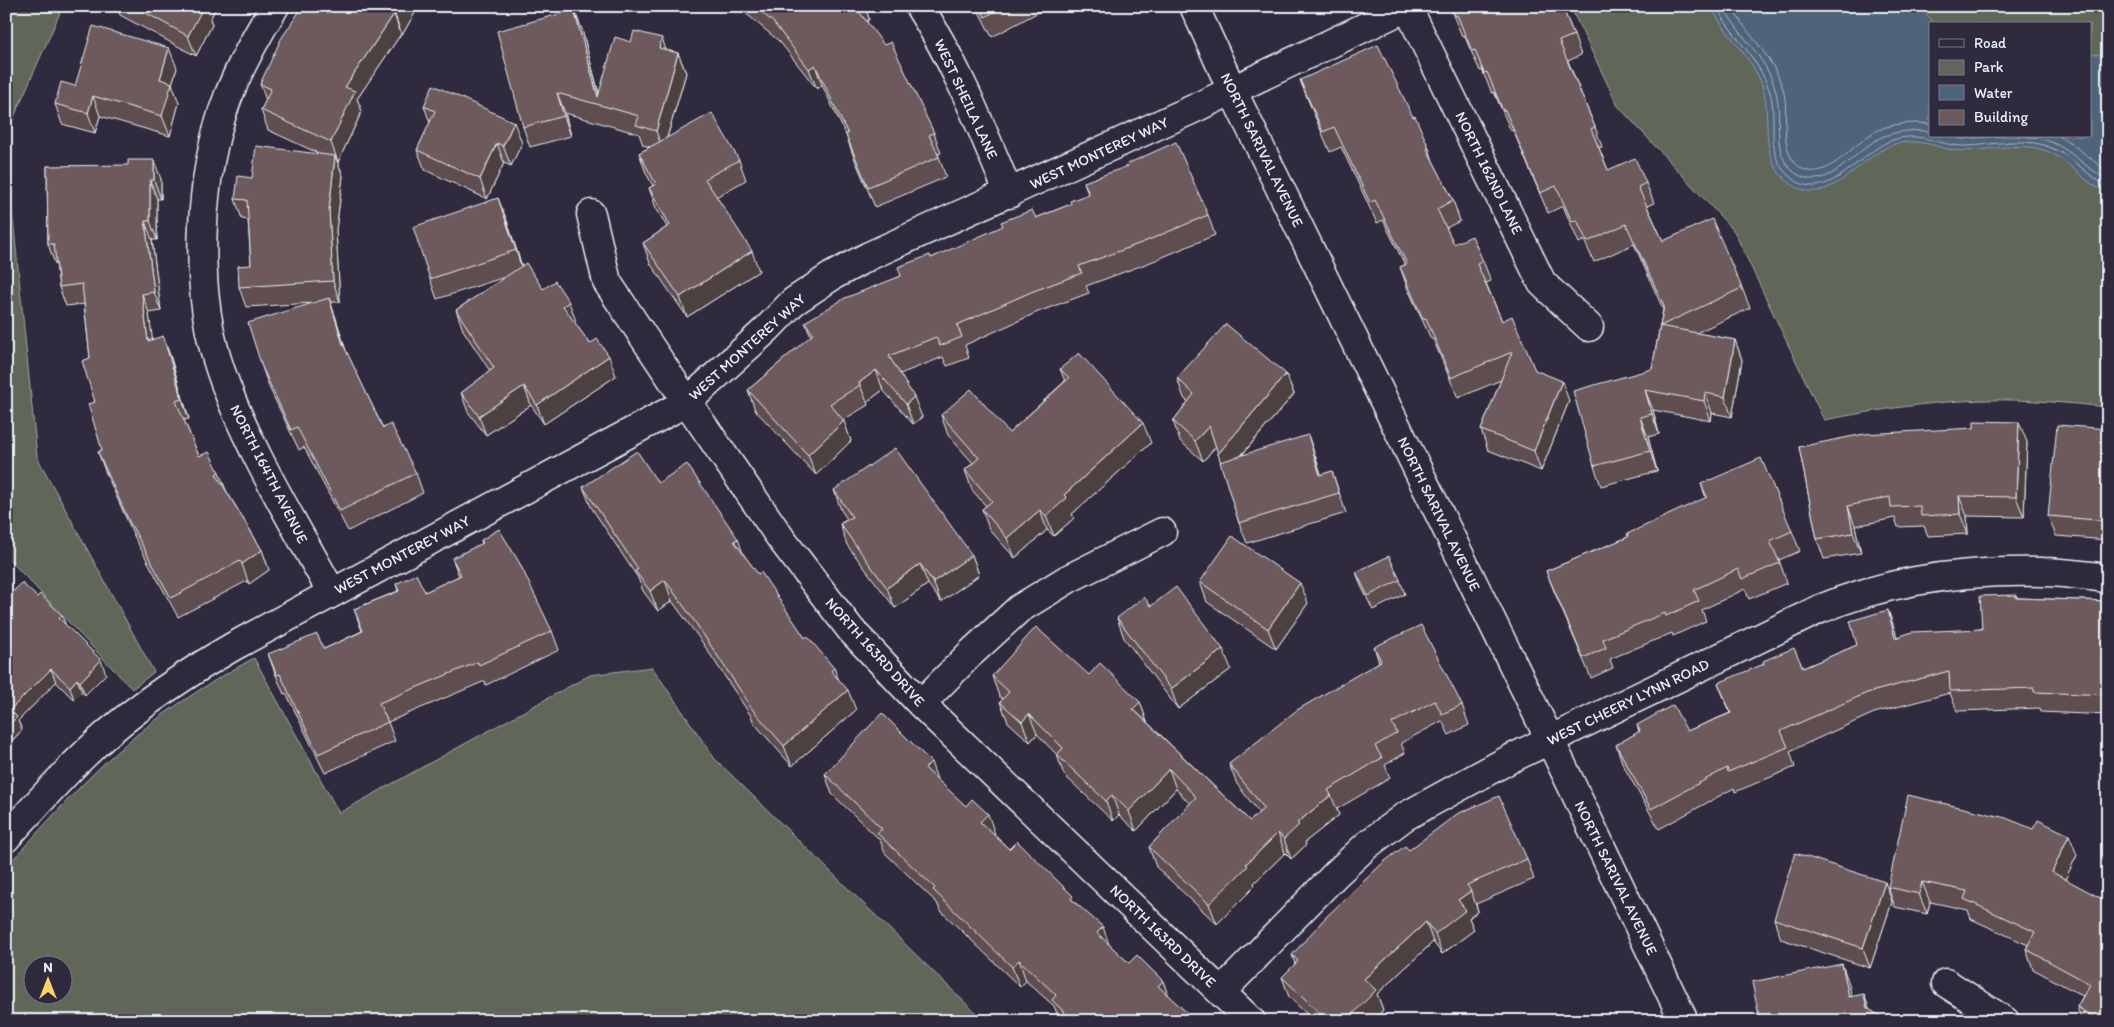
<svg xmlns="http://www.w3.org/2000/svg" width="2114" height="1027" font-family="Itim,sans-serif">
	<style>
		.green { fill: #606659; stroke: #a4aca8; fill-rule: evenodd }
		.water { fill: #4f637a; stroke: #8c9cac }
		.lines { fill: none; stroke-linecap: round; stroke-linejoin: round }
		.shore { stroke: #abb8c6; stroke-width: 1 }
		.minor-casing { stroke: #e8f1f8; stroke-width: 31 }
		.minor { stroke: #2f2a3d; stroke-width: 28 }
		.wall { fill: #5f4d4f; stroke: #e8f1f8 }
		.shaded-wall { fill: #4d3f40; stroke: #e8f1f8 }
		.building { fill: #6e5a5c; stroke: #e8f1f8 }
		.labels { text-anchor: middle; stroke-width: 5; stroke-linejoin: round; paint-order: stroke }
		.street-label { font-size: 15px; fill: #e8f1f8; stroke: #2f2a3d }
	</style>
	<rect width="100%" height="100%" fill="#2f2a3d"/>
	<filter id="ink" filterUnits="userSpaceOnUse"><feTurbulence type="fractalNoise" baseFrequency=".02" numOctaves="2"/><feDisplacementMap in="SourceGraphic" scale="10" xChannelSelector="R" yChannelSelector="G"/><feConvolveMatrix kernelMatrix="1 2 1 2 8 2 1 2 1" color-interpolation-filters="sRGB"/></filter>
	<g filter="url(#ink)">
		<!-- green -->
		<path class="green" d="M6 6H63L6 135Z
			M1570 6H2108V407C2067 403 2027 399 1986 400 1932 401 1877 410 1824 420L1734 231 1618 106ZM1930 24H2090V136H1930Z
			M6 149 37 457 154 672 132 689 6 556Z
			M254 658 339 813 590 675 652 667 715 759 984 1021H6V867C41 829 75 790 112 756 155 717 203 686 254 658ZM32 964H62V994H32Z"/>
		<!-- water -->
		<path class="water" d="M1710 6H1918L1936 24H1930V136H2090V53L2108 56V193C2085 184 2071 162 2049 152 2022 140 1990 151 1962 151 1939 150 1926 138 1899 143 1860 150 1828 220 1784 178 1759 154 1772 115 1762 85 1755 62 1723 30 1710 6Z"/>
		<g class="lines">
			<!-- shore -->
			<path class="shore" d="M1716 6C1732 37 1762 61 1771 96 1777 122 1765 154 1788 175 1827 211 1860 148 1896 139 1922 132 1938 145 1963 146 1991 146 2021 136 2049 147 2072 155 2087 176 2108 187
				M1723 6C1739 37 1771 61 1777 97 1782 121 1771 154 1794 172 1827 197 1854 149 1882 137 1896 131 1915 129 1930 132
				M1731 6C1748 37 1775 57 1784 93 1789 114 1779 145 1795 163 1822 191 1854 141 1878 130 1894 123 1913 122 1930 124
				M1947 136 1962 139 2003 136
				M2017 136C2065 137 2071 159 2108 180
				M2059 136 2071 143 2108 172"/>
			<defs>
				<path id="minor" d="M275 6C257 35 240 66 228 97 198 176 193 289 220 369 246 446 293 521 332 593
					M919 6C957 65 982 129 1009 194
					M1194 6 1232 90 1550 740 1684 1021
					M1407 6 1542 283 1589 327
					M591 214 607 282 687 402 782 540 851 630 921 704 1251 1021
					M921 704 970 654 1019 609 1068 579 1162 532
					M6 838C39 802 71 765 108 733 147 700 189 672 234 646L687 402 767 329 793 302 832 276 869 256 1191 110 1407 7
					M1946 983 2005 1021
					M1221 992 1336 874 1367 845 1404 817 1510 759 1820 609C1889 580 1968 570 2043 572 2065 572 2086 576 2108 578"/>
			</defs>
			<!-- minor casing -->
			<use href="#minor" class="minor-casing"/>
			<!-- minor -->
			<use href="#minor" class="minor"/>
		</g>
		<!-- wall -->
		<path class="wall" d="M116 6H217L210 19 212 25 196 56 120 15Z
			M419 6 402 35 401 34 357 99 362 111 338 162 343 176 336 230 340 302H330L346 351 383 428 416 473 423 493 348 531 304 447 299 450 269 387 262 367 312 303 246 307 239 287 251 265 248 220 242 219 235 199 252 178 320 154 268 130 261 110 266 100 260 84 314 12Z
			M560 6H585L586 10 576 14 582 30 599 93 631 42 678 53 686 73 667 138 739 160 746 180 716 197 759 271 687 317 650 263 643 243 667 227 656 208 649 188 653 186 646 173 639 153 650 147 643 145 639 134 565 113 571 136 530 147 523 127 562 13Z
			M737 6H865L869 19 867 22 934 133 941 153 938 154 946 177 875 207 853 155 846 135 822 85 817 89 780 42Z
			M976 6H1050L992 37Z
			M1275 6H1293L1277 12Z
			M1449 6H1562L1574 35 1581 55 1568 61 1595 127 1602 147 1599 148 1608 170 1646 183 1654 203 1647 206 1663 241 1742 288 1750 308 1696 333 1735 340 1742 360 1732 417 1712 413 1711 421 1653 410 1659 434 1648 437 1657 471 1601 486 1594 466 1652 369 1663 309 1634 244 1594 262 1584 240 1579 243 1563 206 1548 213 1513 130 1511 131 1494 92 1492 93 1482 70 1480 71 1464 35 1462 36Z
			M177 68 172 84 179 103 170 136 100 116 95 133 62 124 55 104 75 86Z
			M1300 80 1413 117 1429 148 1433 161 1453 200 1460 221 1446 228 1454 244 1483 261 1491 281 1486 283 1502 321 1535 370 1569 401 1541 471 1488 450 1481 430 1501 380 1458 398 1433 339H1431L1407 287 1400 267 1405 265 1383 220 1377 223 1341 147 1330 152 1308 100Z
			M424 106 522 143 511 166 504 163 487 199 425 170 417 150 430 123Z
			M47 166 161 179V199H157V240H152L161 311 149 313 152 339 170 355 189 419 184 420 199 456 219 472 226 490 262 550 269 570 249 584 247 581 178 617 136 540 105 471 98 452 102 450 95 402 84 304 66 306 59 287 56 264H55L48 244Z
			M1084 182 1208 215 1215 235 1151 262 1086 286 1089 293 1038 312 965 345 969 358 947 366 943 357 900 374 922 417 913 424 883 390 867 402 868 405 843 420 851 441 816 475 755 410 748 390 811 336 805 322 901 276 931 258 1036 218 1071 204 1088 194Z
			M506 218 522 266 543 289 576 321 574 322 590 344 616 376 544 424 531 405 486 435 468 412 461 393 490 371 463 330 456 310 508 276 437 299 430 279Z
			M1060 369 1151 443 1072 514 1074 518 1054 536 1047 530 1015 558 989 529 982 509 986 506 972 490 965 470 973 463 948 435 941 415 1009 433 1065 381Z
			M1286 374 1294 394 1242 455H1315L1321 475 1332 471 1346 513 1247 543 1239 523 1216 446 1203 461 1180 441 1173 421 1188 402 1184 398 1177 378Z
			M2108 429V540L2056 536 2048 516Z
			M2027 442 2024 517 1967 516 1968 534 1928 536 1924 526 1898 527 1895 518 1855 526 1861 553 1824 559 1817 539 1799 447Z
			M658 483 743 554 805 638 834 668 838 679 856 710 792 766 754 723 751 716 702 642 672 601 658 611 643 591 638 578 591 507 583 487Z
			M1701 484 1792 531 1800 551 1779 560 1787 583 1749 599 1745 589 1702 610 1706 621 1673 636 1672 633 1610 659 1613 668 1591 678 1554 591 1546 571 1628 537 1706 498Z
			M834 490 972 555 979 575 941 602 928 584 895 608 847 545 840 524 847 519 841 510Z
			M481 540 552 631 559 650 486 685 485 681 388 722 395 741 325 773 286 693 284 694 275 673 268 654 324 649 362 631 354 609 398 591 396 584 425 592 459 576 452 558 482 544Z
			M1356 572 1400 580 1405 594 1373 610 1361 586Z
			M1200 582 1308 603 1276 649 1207 602Z
			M2016 595 2018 598 2108 601V715L2041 712 2040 708 1957 711 1950 693 1874 713 1790 751 1795 767 1735 792 1734 788 1659 829 1623 765 1616 745 1639 732 1637 725 1687 731 1730 713 1718 683 1803 668 1857 645 1895 630 1897 637 1982 629Z
			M6 598 65 624 106 674 85 695 82 692 74 700 56 682 18 721 22 730 6 747Z
			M1151 606 1231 669 1178 709 1124 638 1117 618Z
			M1374 647 1462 705 1469 725 1449 735 1442 721 1401 743 1405 753 1385 765 1390 778 1337 809 1339 815 1305 842 1306 845 1291 859 1285 853 1254 883 1255 886 1217 924 1156 867 1149 847 1190 804 1176 789 1136 831 1119 815 1113 821 1064 775 1057 755 1037 734 1030 742 1008 722 1000 702 1003 699 999 696 992 676 1089 675 1140 702 1147 722 1250 821 1259 813 1237 784 1229 764 1379 662Z
			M825 774 937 780 995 834 994 835 1009 849 1076 903 1108 944 1129 963 1163 981 1168 996 1196 1021H1060L1054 1006 1026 981 1020 987 940 910 937 903 885 853 880 840 832 794Z
			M1409 850 1527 859 1534 879 1476 904 1478 911 1469 918 1474 930 1442 954 1433 942 1377 994 1383 1010 1373 1021H1314L1289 997 1282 977 1295 964 1292 955Z
			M2077 855 2065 879 2108 1021H2082L2077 1007 2083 996 2033 969 2026 949 2028 945 1971 919 1968 910 1930 902 1927 914 1895 907 1888 887Z
			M1892 902 1870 968 1781 939 1774 919Z"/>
		<!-- shaded-wall -->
		<path class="shaded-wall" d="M203 6H217L210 19 212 25 196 56 188 36Z
			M400 6H419L402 35 395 15Z
			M855 6H865L869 19 861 25Z
			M574 10 582 30 602 106 598 97Z
			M394 14 401 34 357 99 362 111 338 162 331 142 345 87Z
			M662 38 669 59 659 48Z
			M169 48 177 68 172 84 179 103 170 136 162 116 160 79Z
			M678 53 686 73 663 151 656 131Z
			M815 65 822 85 817 89 809 69Z
			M557 93 565 113 571 136 564 116Z
			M93 96 100 116 95 133 88 113Z
			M514 122 522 143 511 166 503 146Z
			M497 143 504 163 487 199 480 179Z
			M335 156 343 176 336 230 340 302 333 281 329 210Z
			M154 160 161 179V199L154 180Z
			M150 180 157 199V240L150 221Z
			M498 198 506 218 523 271 516 250Z
			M145 221 152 240 161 311 154 292Z
			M752 251 759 271 687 317 680 297Z
			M142 294 149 313 155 360 148 341Z
			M329 298 336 318 350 364 343 344Z
			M569 302 576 321 570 325 563 306Z
			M163 336 170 355 189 419 182 399Z
			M1735 340 1742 360 1732 417 1725 397Z
			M609 356 616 376 544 424 537 405Z
			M876 370 883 390 867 402 860 385 859 383Z
			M1286 374 1294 394 1225 474 1218 454Z
			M1562 381 1569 401 1541 471 1534 451Z
			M524 386 531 405 486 435 479 416Z
			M1645 390 1653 410 1659 434 1652 414Z
			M1705 393 1712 413 1711 421 1704 401Z
			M914 397 922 417 913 424 906 404Z
			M1640 417 1648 437 1657 471 1650 451Z
			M844 421 851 441 816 475 808 455Z
			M2019 422 2027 442 2024 517 2016 497Z
			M1143 423 1151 443 1072 514 1074 518 1054 536 1046 516 1064 495Z
			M1209 426 1216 446 1203 461 1195 441Z
			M1308 435 1315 455 1328 495 1320 475Z
			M1959 496 1967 516 1968 534 1960 514Z
			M1848 506 1855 526 1861 553 1853 533Z
			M1040 510 1047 530 1015 558 1007 538Z
			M738 539 745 559 734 541Z
			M262 550 269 570 249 584 242 564Z
			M972 555 979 575 941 602 933 582Z
			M920 564 928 584 895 608 887 588Z
			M665 580 672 601 658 611 650 591Z
			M1300 583 1308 603 1276 649 1268 629Z
			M1888 610 1895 630 1902 658 1895 638Z
			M62 615 67 629 59 618Z
			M1223 649 1231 669 1178 709 1171 689Z
			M101 660 106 674 85 695 80 682Z
			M834 668 842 688 831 671Z
			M51 669 56 682 18 721 22 730 6 747V728L10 710Z
			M77 679 82 692 74 700 70 687Z
			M848 690 856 710 792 766 784 746Z
			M1140 702 1147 722 1133 709Z
			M1029 714 1037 734 1030 742 1022 722Z
			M931 762 938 782 925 768Z
			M1169 769 1176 789 1136 831 1129 811Z
			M1112 795 1119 815 1113 821 1106 801Z
			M1331 795 1339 815 1305 842 1306 845 1291 859 1284 839 1297 823Z
			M988 814 995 834 987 842 980 822Z
			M1278 833 1285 853 1254 883 1255 886 1217 924 1209 904 1246 864Z
			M2069 835 2077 855 2059 892 2052 872Z
			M1885 882 1892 902 1870 968 1863 948Z
			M1922 882 1930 902 1927 914 1919 894Z
			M1471 891 1478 911 1469 918 1474 930 1442 954 1435 934 1458 900Z
			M1426 922 1433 942 1377 994 1383 1010 1373 1021H1346L1364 979Z
			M1103 927 1110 947 1097 933Z
			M1019 960 1026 981 1020 987 1012 967Z
			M1842 964 1849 984 1856 1017 1849 997Z
			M1163 981 1170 1001 1158 986Z
			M1864 994 1871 1014 1867 1008Z
			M2108 1014V1021H2104Z"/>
		<!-- building -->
		<path class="building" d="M133 6H204L188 36Z
			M303 6H305L314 12 318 6H400L395 15 394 14 345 87 355 91 331 142 261 110 271 89 260 84 281 39Z
			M560 6H576L561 12Z
			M754 6H855L884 45 891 42 934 133 929 135 939 157 868 187 846 135 848 134 815 65 809 69 773 22Z
			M979 6H1005L985 17Z
			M1451 6H1562L1574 35 1559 41 1595 127 1591 129 1608 170 1635 158 1646 183 1638 187 1663 241 1712 219 1742 288 1660 326 1664 306 1626 224 1587 242 1577 220 1572 222 1556 186 1540 193 1505 110 1503 111 1487 72 1484 73 1475 50 1472 51 1457 15 1455 16Z
			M574 10 598 97 615 37 631 42 634 31 662 38 659 48 678 53 656 131 636 125 639 116 557 93 564 116 523 127 497 31Z
			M93 26 169 48 160 79 172 83 162 116 93 96 88 113 55 104 61 82 75 86Z
			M1378 45 1413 117 1415 116 1429 148 1427 149 1453 200 1437 209 1454 244 1472 236 1483 261 1477 264 1502 321 1512 316 1535 370 1562 381 1534 451 1481 430 1512 352 1451 378 1426 318 1423 319 1400 267 1407 264 1375 200 1370 203 1334 127 1323 132 1300 80Z
			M433 85 514 122 503 146 497 143 480 179 417 150 435 111 424 106Z
			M712 113 739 160 705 179 752 251 680 297 643 243 670 225 649 188 656 184 639 153Z
			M1176 142 1208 215 1144 242 1079 266 1082 273 1031 292 957 325 962 337 940 346 936 337 889 356 914 397 906 404 876 370 859 383 860 385 830 404 844 421 808 455 748 390 813 334 805 322 845 298 901 276 898 267 930 255 931 258 1003 226 1001 222 1032 210 1036 218 1071 204 1070 201 1089 194 1084 182 1128 166 1127 164Z
			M256 146 335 156 329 210 333 281 239 287 238 266 251 265 247 200 235 199 238 176 252 178Z
			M128 160H154V180H150V221H145L154 292 142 294 148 341 163 336 182 399 176 401 199 456 209 452 219 472 216 474 262 550 242 564 240 561 171 598 129 521 98 452 102 450 88 404 95 402 82 361 90 358 82 284 59 287 54 244H48L47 166 128 165Z
			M498 198 516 250 430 279 413 227Z
			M526 263 543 289 555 281 569 302 563 306 590 344 597 339 609 356 537 405 524 386 479 416 461 393 494 368 456 310Z
			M329 298 343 344 383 428 391 424 416 473 340 511 297 427 291 430 262 367 248 323Z
			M1226 324 1286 374 1218 454 1209 426 1195 441 1173 421 1194 394 1177 378Z
			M1660 326 1735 340 1725 397 1705 393 1704 401 1645 390 1652 414 1640 417 1650 451 1594 466 1573 391 1652 369Z
			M1079 353 1143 423 1064 495 1067 498 1046 516 1040 510 1007 538 982 509 992 501 965 470 979 458 941 415 971 389 1009 433 1069 378 1060 369Z
			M1974 421 2019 422 2016 497 1959 496 1960 514 1921 516 1920 506 1891 507 1890 497 1848 506 1853 533 1817 539 1799 447 1864 434 1974 428Z
			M2057 425 2108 429V521L2048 516Z
			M1308 435 1320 475 1332 471 1339 493 1239 523 1220 462Z
			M895 448 972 555 933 582 920 564 887 588 840 524 852 517 834 490Z
			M637 451 658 483 687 464 738 539 734 541 758 574 761 572 805 638 807 636 834 668 831 671 848 690 784 746 747 703 748 702 695 622 665 580 650 591 635 571 638 569 583 487Z
			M1761 458 1792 531 1770 541 1780 563 1742 579 1738 569 1694 590 1699 601 1666 616 1665 613 1603 639 1606 648 1583 658 1546 571 1628 537 1627 534 1707 497 1701 484Z
			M499 529 519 562 552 631 479 665 478 662 379 703 388 722 318 754 280 674 277 675 268 654 317 634 324 649 363 631 354 609 399 591 396 584 416 574 425 592 461 575 452 558 483 543 481 540Z
			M1232 536 1300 583 1268 629 1200 582Z
			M1389 556 1400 580 1368 596 1356 572Z
			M22 583 37 597 40 594 62 615 59 618 101 660 80 682 77 679 70 687 51 669 10 710 17 717 6 728V598Z
			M1176 587 1223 649 1171 689 1117 618 1144 597 1151 606Z
			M2016 595V598L2108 601V695L2034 692V688L1950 691 1949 671 1867 693 1781 731 1788 747 1728 772 1727 768 1651 809 1616 745 1640 731 1637 725 1673 705 1687 731 1731 713 1718 683 1764 664 1763 661 1794 648 1803 668 1857 645 1850 621 1888 610 1895 638 1912 632 1982 629 1980 596Z
			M1421 625 1462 705 1442 714 1435 701 1392 723 1397 733 1375 746 1382 758 1328 790 1331 795 1297 823 1299 825 1284 839 1278 833 1246 864 1248 866 1209 904 1149 847 1196 797 1169 769 1129 811 1112 795 1106 801 1057 755 1063 748 1029 714 1022 722 1000 702 1009 692 992 676 1036 627 1089 675 1100 663 1140 702 1133 709 1250 821 1264 808 1229 764 1297 710 1381 661 1374 647Z
			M882 713 931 762 925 768 966 806 972 799 988 814 980 822 1009 849 1017 841 1073 896 1071 899 1103 927 1097 933 1129 963 1137 955 1163 981 1158 986 1196 1021H1073L1052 1000 1056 995 1019 960 1012 967 933 890 935 888 877 833 882 829 825 774Z
			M1908 795 2006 818 2033 829 2038 820 2069 835 2052 872 2108 902V1014L2104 1021H2100L2077 1007 2090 984 2026 949 2035 932 1964 899 1967 891 1922 882 1919 894 1888 887Z
			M1499 796 1527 859 1467 885 1471 891 1458 900 1466 910 1435 934 1426 922 1364 979 1376 990 1346 1021H1328L1282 977 1298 961 1292 955 1325 918 1385 861 1405 846 1409 850 1457 814Z
			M1795 853 1885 882 1863 948 1774 919Z
			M1842 964 1849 997 1864 994 1867 1008 1889 1021H1760L1752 982Z
			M1453 1018 1456 1021H1450Z"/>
	</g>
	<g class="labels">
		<!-- street labels -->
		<g class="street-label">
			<text transform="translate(966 99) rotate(65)" y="5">WEST SHEILA LANE</text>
			<text transform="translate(1262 150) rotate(64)" y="5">NORTH SARIVAL AVENUE</text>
			<text transform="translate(1099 153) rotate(-25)" y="5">WEST MONTEREY WAY</text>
			<text transform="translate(1489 173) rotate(64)" y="5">NORTH 162ND LANE</text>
			<text transform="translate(747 347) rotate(-42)" y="5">WEST MONTEREY WAY</text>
			<text transform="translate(269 474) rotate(63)" y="5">NORTH 164TH AVENUE</text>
			<text transform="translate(1439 514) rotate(64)" y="5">NORTH SARIVAL AVENUE</text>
			<text transform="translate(402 555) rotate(-28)" y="5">WEST MONTEREY WAY</text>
			<text transform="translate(875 652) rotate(48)" y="5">NORTH 163RD DRIVE</text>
			<text transform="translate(1628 702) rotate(-26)" y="5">WEST CHEERY LYNN ROAD</text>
			<text transform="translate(1616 878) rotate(64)" y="5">NORTH SARIVAL AVENUE</text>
			<text transform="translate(1163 936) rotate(44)" y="5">NORTH 163RD DRIVE</text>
		</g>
	</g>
	<!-- margin -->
	<rect width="2114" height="1027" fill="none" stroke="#2f2a3d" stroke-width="25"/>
	<rect x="12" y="12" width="2089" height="1002" fill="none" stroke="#e8f1f8" stroke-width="2" filter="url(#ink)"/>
	<!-- legend -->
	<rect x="1929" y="22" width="162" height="115" fill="#2f2a3d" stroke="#797a88"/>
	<rect x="1939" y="39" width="25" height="8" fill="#2f2a3d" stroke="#797a88"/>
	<text x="1974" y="48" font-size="15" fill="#e8f1f8">Road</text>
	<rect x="1939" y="60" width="25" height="15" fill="#606659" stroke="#797a88"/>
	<text x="1974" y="72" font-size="15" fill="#e8f1f8">Park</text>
	<rect x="1939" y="85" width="25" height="15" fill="#4f637a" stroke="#797a88"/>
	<text x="1974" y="98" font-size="15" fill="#e8f1f8">Water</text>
	<rect x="1939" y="110" width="25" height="15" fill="#6e5a5c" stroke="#797a88"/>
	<text x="1974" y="122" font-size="15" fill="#e8f1f8">Building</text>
	<!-- north arrow -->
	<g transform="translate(48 980)"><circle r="24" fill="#2f2a3d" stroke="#797a88"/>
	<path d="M0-4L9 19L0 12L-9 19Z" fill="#ffd166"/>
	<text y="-8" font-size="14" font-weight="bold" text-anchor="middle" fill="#e8f1f8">N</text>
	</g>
</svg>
